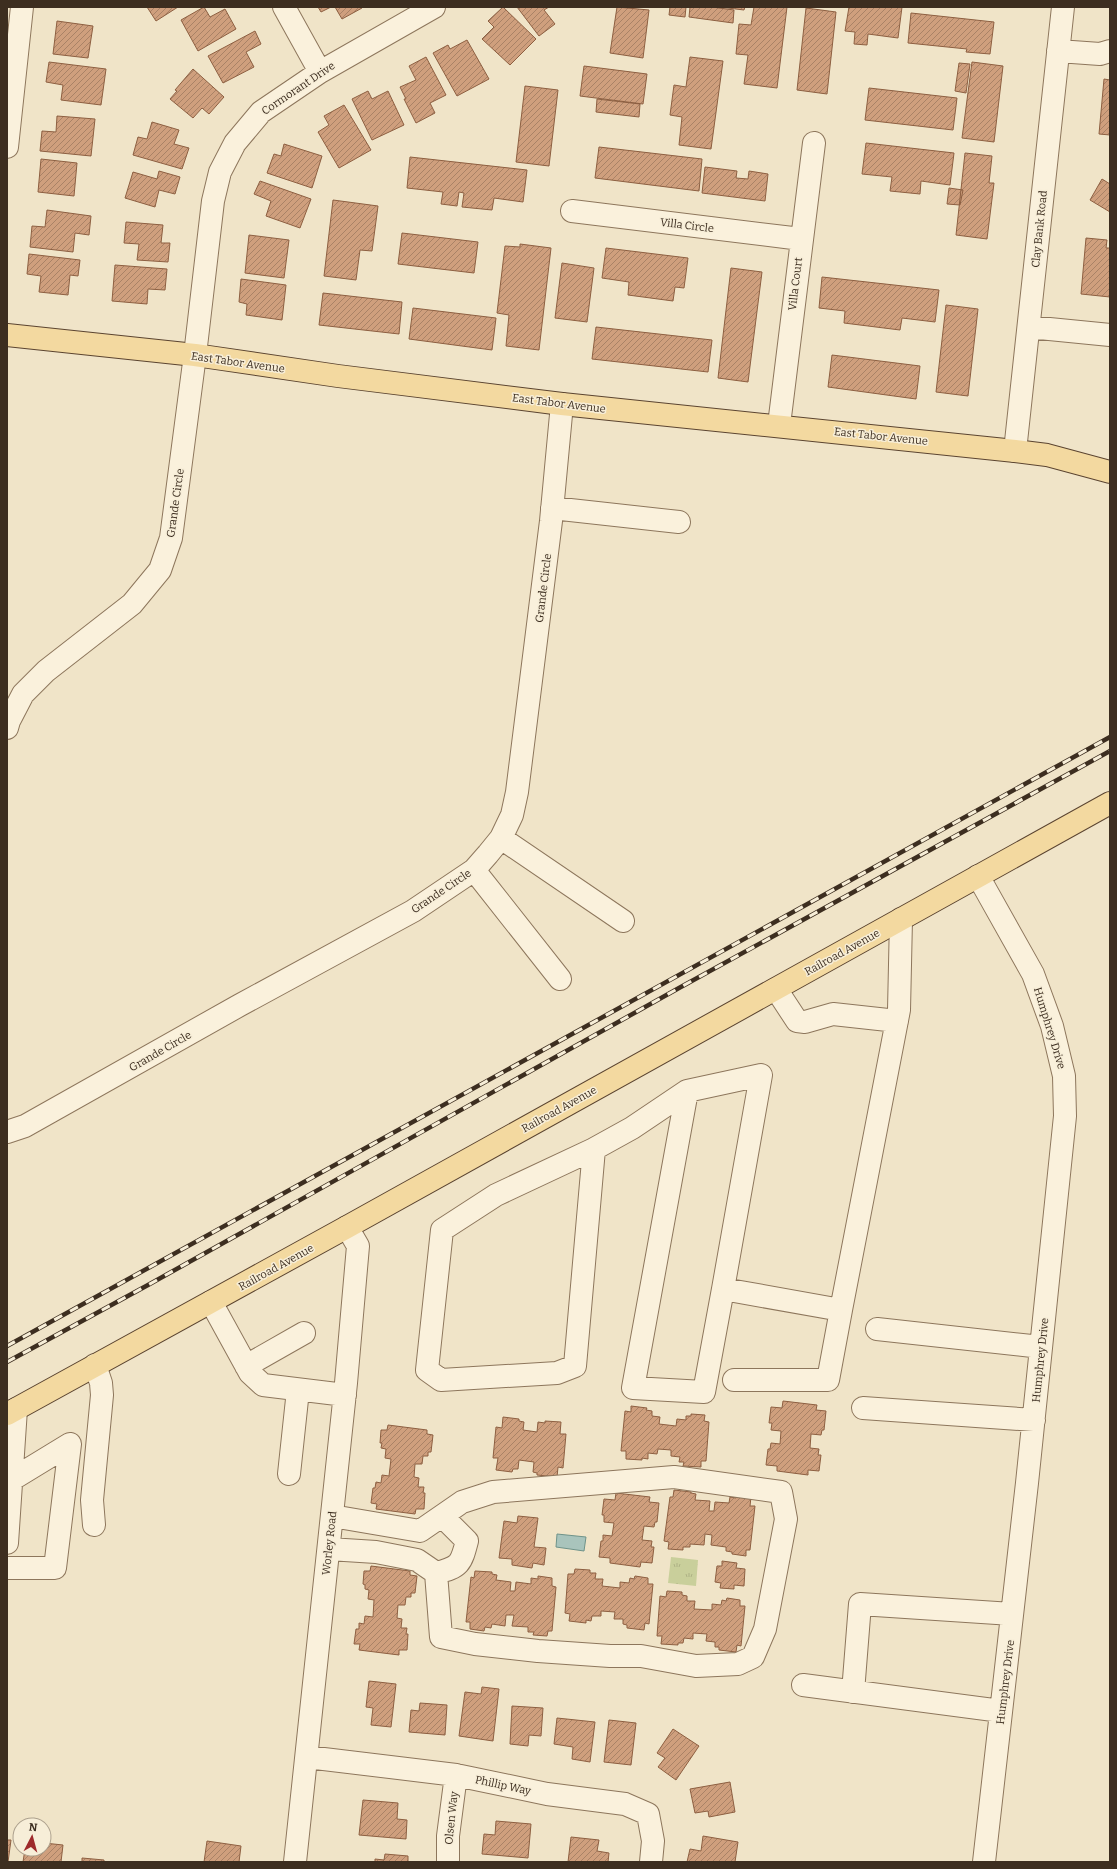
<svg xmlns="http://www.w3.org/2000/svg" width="1117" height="1869" font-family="Bitter,serif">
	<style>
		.park { fill: url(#park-tufts) }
		.water { fill: #a9c4bc; stroke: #6f938a }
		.building { fill: url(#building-hatch); stroke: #8d5f41 }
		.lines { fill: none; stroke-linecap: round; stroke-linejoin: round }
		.minor-casing { stroke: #8d765c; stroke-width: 24 }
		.major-casing { stroke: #5b4430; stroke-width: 24 }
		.minor { stroke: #faf1dc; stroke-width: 22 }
		.major { stroke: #f3d9a0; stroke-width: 22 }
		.rail-casing { stroke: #3d2e20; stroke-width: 4.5 }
		.rail { stroke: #f7eed8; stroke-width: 3; stroke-dasharray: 9; stroke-linecap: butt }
		.labels { text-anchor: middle; stroke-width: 3; stroke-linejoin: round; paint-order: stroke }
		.street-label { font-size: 11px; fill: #3d2e20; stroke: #f7eed8 }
	</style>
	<defs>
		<pattern id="park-tufts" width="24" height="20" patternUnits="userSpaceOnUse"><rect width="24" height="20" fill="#c9cf9b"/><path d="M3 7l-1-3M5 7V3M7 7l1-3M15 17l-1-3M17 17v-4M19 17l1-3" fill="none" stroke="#aeb285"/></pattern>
		<pattern id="building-hatch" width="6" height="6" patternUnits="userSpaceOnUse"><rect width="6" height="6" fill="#cf9f7d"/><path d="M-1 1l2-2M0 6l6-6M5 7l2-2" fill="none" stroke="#a98266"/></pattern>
	</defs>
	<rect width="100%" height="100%" fill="#f0e4c8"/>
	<!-- park -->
	<path class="park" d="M671 1557 698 1560 696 1586 668 1583Z"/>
	<!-- water -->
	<path class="water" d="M557 1534 586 1537 584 1551 556 1547Z"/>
	<!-- building -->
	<path class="building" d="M147 7H178L156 21Z
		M204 7 210 17 225 9 236 29 198 51 181 20Z
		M318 7H331L321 12Z
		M335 7H361L362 8 342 19Z
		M503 7 536 39 510 65 482 39 494 27 488 21Z
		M517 7H549L544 10 555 24 539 36Z
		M617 7 649 10 643 58 610 53Z
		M670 7H686L685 17 669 15Z
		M690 7H712L734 10 733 23 689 17Z
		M720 7H745L744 10Z
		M754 7H787L777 88 744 84 748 55 736 54 739 24 751 25Z
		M849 7H902L898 38 868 34 867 45 854 44 855 32 845 31Z
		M806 8 836 12 827 94 797 90Z
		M911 13 994 22 990 54 966 52 967 49 908 43Z
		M57 21 93 26 88 58 53 54Z
		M255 31 261 44 246 52 254 67 223 83 208 56Z
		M467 40 489 79 457 96 433 53 448 45 450 49Z
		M426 57 446 95 430 103 435 113 416 123 404 99H406L400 87 416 80 409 66Z
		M690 57 723 61 711 149 679 145 682 117 670 115 674 85 686 87Z
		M49 62 106 69 101 105 61 100 63 85 46 82Z
		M972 62 1003 66 994 142 962 138Z
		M959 63 970 64 966 93 955 91Z
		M584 66 647 74 643 104 580 96Z
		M193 69 224 97 209 114 202 108 193 118 170 99 177 91 175 90Z
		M1104 79 1110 80V135L1099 134Z
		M525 86 558 90 549 166 516 162Z
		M869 88 957 98 953 130 865 120Z
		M368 91 372 99 388 91 404 125 372 140 352 99Z
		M597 99 640 104 639 117 596 112Z
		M344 105 371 150 339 168 318 132 329 125 324 116Z
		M57 116 95 119 91 156 40 151 42 131 56 132Z
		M152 122 179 130 174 144 189 148 182 169 133 155 138 137 147 139Z
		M866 143 954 153 950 185 921 181 920 194 890 191 892 177 862 174Z
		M284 144 322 156 312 188 267 173 274 154 281 156Z
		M599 147 702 159 699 191 595 178Z
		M965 153 992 156 989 183H994L987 239 956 235Z
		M410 157 527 170 523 202 494 198 492 210 462 207 464 193 459 192 457 206 441 204 443 192 407 188Z
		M41 159 77 163 74 196 38 192Z
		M705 167 737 171 736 178 748 179 749 171 768 174 765 201 702 193Z
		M159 171 180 177 175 194 159 190 155 207 125 198 133 172 157 179Z
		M1102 179 1110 184V212L1090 200Z
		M260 181 311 199 300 228 266 216 271 201 254 194Z
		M949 188 963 190 960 205 947 204Z
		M333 200 378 206 372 251 360 250 356 280 324 276Z
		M47 210 91 216 89 235 75 233 73 252 30 247 32 226 45 227Z
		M126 222 163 225 161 243H170L168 262 137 260 139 244 124 243Z
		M402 233 478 242 474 273 398 264Z
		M249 235 289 240 284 278 245 273Z
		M1086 238 1107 240 1106 248H1110V297L1081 294Z
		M520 244 551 248 539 350 506 346 509 315 497 313 505 246 520 247Z
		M606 248 688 258 684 288 675 287 673 301 628 295 629 282 602 278Z
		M29 254 80 260 78 276 70 275 68 295 39 292 41 276 27 274Z
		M562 263 594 268 587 322 555 318Z
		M115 265 167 269 165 290 148 289 147 304 112 301Z
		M731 268 762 272 748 382 718 378Z
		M822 277 939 290 935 322 902 318 900 330 844 323 845 311 819 308Z
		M241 279 286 285 282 320 246 315 247 304 239 302Z
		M323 293 402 302 399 334 319 325Z
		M946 305 978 309 968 396 936 392Z
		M413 308 496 318 492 350 409 339Z
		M596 327 712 340 708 372 592 359Z
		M832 355 920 366 916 399 828 387Z
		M783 1401 817 1405 816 1410 826 1411 824 1430H822L821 1435 811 1434 810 1448 819 1449 818 1455H821L819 1471 808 1470V1475L777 1471V1466L766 1465 768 1449H770L771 1443 780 1444 781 1431 771 1430 772 1423H769L771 1407 782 1408Z
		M631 1406 647 1408 646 1410 652 1411V1416L660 1417 659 1424 676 1426 677 1419 686 1420V1416H691V1414L705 1415 704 1421 709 1422 706 1461H701V1467L683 1466 684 1462H679L680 1457 671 1456V1450L658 1449 657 1454 648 1453V1459L642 1458V1460L626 1459V1451H621L625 1411 631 1412Z
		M503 1417 519 1419V1421L524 1422 523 1430 537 1432 538 1422 545 1423V1421L561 1422 560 1434H566L563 1468 558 1467 557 1477 537 1475V1473L533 1472 534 1462 519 1460 518 1469H513L512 1472 496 1470 498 1458H493L496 1427 502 1428Z
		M388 1425 427 1430V1434L433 1435 431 1452H428V1456H423L422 1464H415L414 1477 419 1478 418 1487H424L423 1493H425L424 1509H416L415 1514 376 1509 377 1504 371 1503 373 1488H375L376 1482 381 1483 382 1475 389 1476 391 1459 385 1458 386 1449 381 1448 382 1443H380L381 1430H387Z
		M674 1490 691 1492V1493L696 1494 695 1500 710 1501 709 1511H714L715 1502 729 1503 730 1497 736 1498 737 1496 751 1497 750 1506H755L750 1550H746V1556L732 1554V1552L726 1551V1547L711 1545 712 1535 705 1534 704 1545 690 1544V1547H683V1550L668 1549 669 1542 664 1541 670 1497H673Z
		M616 1493 650 1497 649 1502 659 1503 657 1522H655L654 1527 644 1526 642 1540 652 1541 651 1547H654L652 1563 641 1562 640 1567 610 1563V1558L599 1557 601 1541H603V1535L612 1536 614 1523 604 1522V1515H602L604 1499 615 1500Z
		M518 1516 538 1518 534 1547 546 1548 544 1565 533 1563 532 1568 512 1565V1559L499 1558 504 1521 517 1523Z
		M722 1561 737 1563 736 1568 745 1569 744 1586 734 1585V1589L720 1588 721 1583 715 1582 717 1566H722Z
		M371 1566 410 1571V1575L417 1576 415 1593H411V1597H406L405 1605H398L397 1618 402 1619 401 1628H407L406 1634H408L407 1650H399V1655L359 1650 360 1644H354L356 1629H359V1623L364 1624 365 1616 373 1617 374 1600 368 1599 369 1590 365 1589V1585L363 1584 364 1571H370Z
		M575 1569 590 1570V1573H596L595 1579H603L602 1586 620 1588V1582L629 1583 630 1578 634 1579 635 1576 648 1578V1584H653L649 1624 645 1623 644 1630 627 1628V1625L623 1624V1619H614L615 1612 601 1611V1616H592L591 1621 586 1620V1623L569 1621 570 1614 565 1613 568 1574H574Z
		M475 1571 492 1572V1574L497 1575 496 1580 511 1582 510 1591H515L516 1582 531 1584V1578L538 1579V1576L552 1578V1586L556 1587 552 1631H548L547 1636 533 1635 534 1632H528V1627L512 1626 514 1615H506L505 1626 492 1624 491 1628 485 1627 484 1631 470 1629V1622H466L471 1577 474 1578Z
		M667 1591 682 1592V1595L687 1596V1601H695L694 1609 712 1610V1604L721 1605 722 1600 726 1601 727 1598 740 1600V1606H745L741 1646 737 1645 736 1652 719 1650V1647H715V1642L706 1641 707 1634 693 1633V1639L684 1638 683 1643H678V1645L661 1644 662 1636H657L660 1596 666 1597Z
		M369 1681 396 1684 391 1727 371 1725 373 1708 366 1707Z
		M482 1687 499 1689 493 1741 459 1736 465 1692 481 1694Z
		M420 1703 447 1705 445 1735 409 1732 411 1710 419 1711Z
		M512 1706 543 1708 541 1736 529 1735 528 1746 510 1744Z
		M557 1718 595 1722 590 1762 572 1759 573 1747 554 1744Z
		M609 1720 636 1723 631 1765 604 1762Z
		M673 1729 699 1746 676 1780 658 1767 665 1758 657 1753Z
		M730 1782 735 1812 709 1817 708 1811 695 1813 690 1789Z
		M363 1800 398 1803 397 1819 407 1820 406 1839 359 1835Z
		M496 1821 531 1824 528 1858 482 1854 484 1834 495 1835Z
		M703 1836 738 1842 735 1862H687L690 1849 701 1851Z
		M571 1837 599 1840 597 1851 609 1853 608 1862H568Z
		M7 1840H11L8 1862H7Z
		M207 1841 241 1846 239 1862H240H204Z
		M44 1843 63 1845 61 1862H23L25 1849H44Z
		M385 1854 408 1856V1862H375V1859L384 1860Z
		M82 1858 104 1860V1862H82Z"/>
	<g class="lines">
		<defs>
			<path id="minor" d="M284 7 320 72
				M1058 51 1100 54 1110 51
				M7 147 22 7
				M572 211 801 239
				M1029 327 1110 335
				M779 425 814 143
				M1015 451 1063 7
				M552 508 679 522
				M7 728 9 721 23 694 46 671 132 604 160 570 171 538 195 355 213 201 220 172 235 143 261 112 320 72 434 7
				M501 838 623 921
				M474 870 560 979
				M978 876 1033 974 1052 1026 1064 1076 1065 1116 1027 1483 984 1862
				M776 989 797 1021 805 1022 833 1014 897 1021
				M7 1132 25 1126 240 1005 413 911 474 870 488 854 501 838 512 815 517 792 551 521 562 404
				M594 1149 496 1195 442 1230 427 1370 441 1380 557 1373 575 1366 594 1149 632 1128 687 1091
				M723 1289 761 1075 687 1091 633 1388 704 1392 723 1289 841 1310 899 1010 901 919
				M211 1302 250 1373 263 1385 345 1395
				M877 1329 1041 1347
				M246 1366 304 1333
				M734 1380H828L841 1310
				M863 1408 1034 1420
				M289 1474 298 1390
				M94 1525 92 1500 102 1395 101 1383 95 1365
				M7 1543 16 1409
				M329 1549 376 1552 417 1560 436 1573 441 1637 475 1644 538 1651 610 1656H641L696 1666 738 1664 753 1657 765 1629 786 1519 781 1492 674 1477 493 1492 462 1502 420 1531 332 1516
				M7 1568H55L70 1444 11 1480
				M436 1573C460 1567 461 1564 467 1541L442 1516
				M803 1685 1001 1711
				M853 1692 860 1604 1012 1614
				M307 1757 456 1775 547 1794 625 1804 648 1814 653 1841 651 1862
				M295 1862 346 1383 358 1246 347 1227
				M448 1862V1836L456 1775"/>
			<path id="major" d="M7 335 195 355 338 376 562 404 1015 451 1047 455 1110 472
				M7 1414 347 1227 1110 803"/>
		</defs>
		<!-- minor casing -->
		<use href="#minor" class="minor-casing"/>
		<!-- major casing -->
		<use href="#major" class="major-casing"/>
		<!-- minor -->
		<use href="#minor" class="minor"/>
		<!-- major -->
		<use href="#major" class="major"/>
		<defs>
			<path id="rail" d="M7 1346 1110 737
				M7 1362 148 1285 679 988 1110 751"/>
		</defs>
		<!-- rail casing -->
		<use href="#rail" class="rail-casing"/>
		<!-- rail -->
		<use href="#rail" class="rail"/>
	</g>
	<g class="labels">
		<!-- street labels -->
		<g class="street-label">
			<text transform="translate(298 88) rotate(-34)" y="4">Cormorant Drive</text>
			<text transform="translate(687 225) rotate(7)" y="4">Villa Circle</text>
			<text transform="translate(1039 229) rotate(-84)" y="4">Clay Bank Road</text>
			<text transform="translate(795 284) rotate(-83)" y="4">Villa Court</text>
			<text transform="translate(238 362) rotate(8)" y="4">East Tabor Avenue</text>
			<text transform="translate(559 403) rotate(7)" y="4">East Tabor Avenue</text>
			<text transform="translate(881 436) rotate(6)" y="4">East Tabor Avenue</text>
			<text transform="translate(175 503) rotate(-82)" y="4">Grande Circle</text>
			<text transform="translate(543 588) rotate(-83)" y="4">Grande Circle</text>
			<text transform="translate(441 891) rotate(-34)" y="4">Grande Circle</text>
			<text transform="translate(842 952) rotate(-29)" y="4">Railroad Avenue</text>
			<text transform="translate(1050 1028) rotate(73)" y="4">Humphrey Drive</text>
			<text transform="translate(160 1051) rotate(-30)" y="4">Grande Circle</text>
			<text transform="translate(559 1109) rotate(-29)" y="4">Railroad Avenue</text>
			<text transform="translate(276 1267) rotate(-29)" y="4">Railroad Avenue</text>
			<text transform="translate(1040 1360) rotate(-84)" y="4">Humphrey Drive</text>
			<text transform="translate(329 1543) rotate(-84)" y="4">Worley Road</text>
			<text transform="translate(1005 1682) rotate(-83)" y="4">Humphrey Drive</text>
			<text transform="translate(503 1785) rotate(12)" y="4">Phillip Way</text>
			<text transform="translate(451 1818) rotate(-84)" y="4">Olsen Way</text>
		</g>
	</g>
	<!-- border -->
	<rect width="1117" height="1869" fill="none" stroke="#3d2e20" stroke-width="16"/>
	<!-- north arrow -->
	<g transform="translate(32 1837) rotate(6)"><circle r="19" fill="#f7eed8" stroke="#ada18e"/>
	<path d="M0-3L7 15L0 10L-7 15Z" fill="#9e2a2b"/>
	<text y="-6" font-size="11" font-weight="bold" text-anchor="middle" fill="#3d2e20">N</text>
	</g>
</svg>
